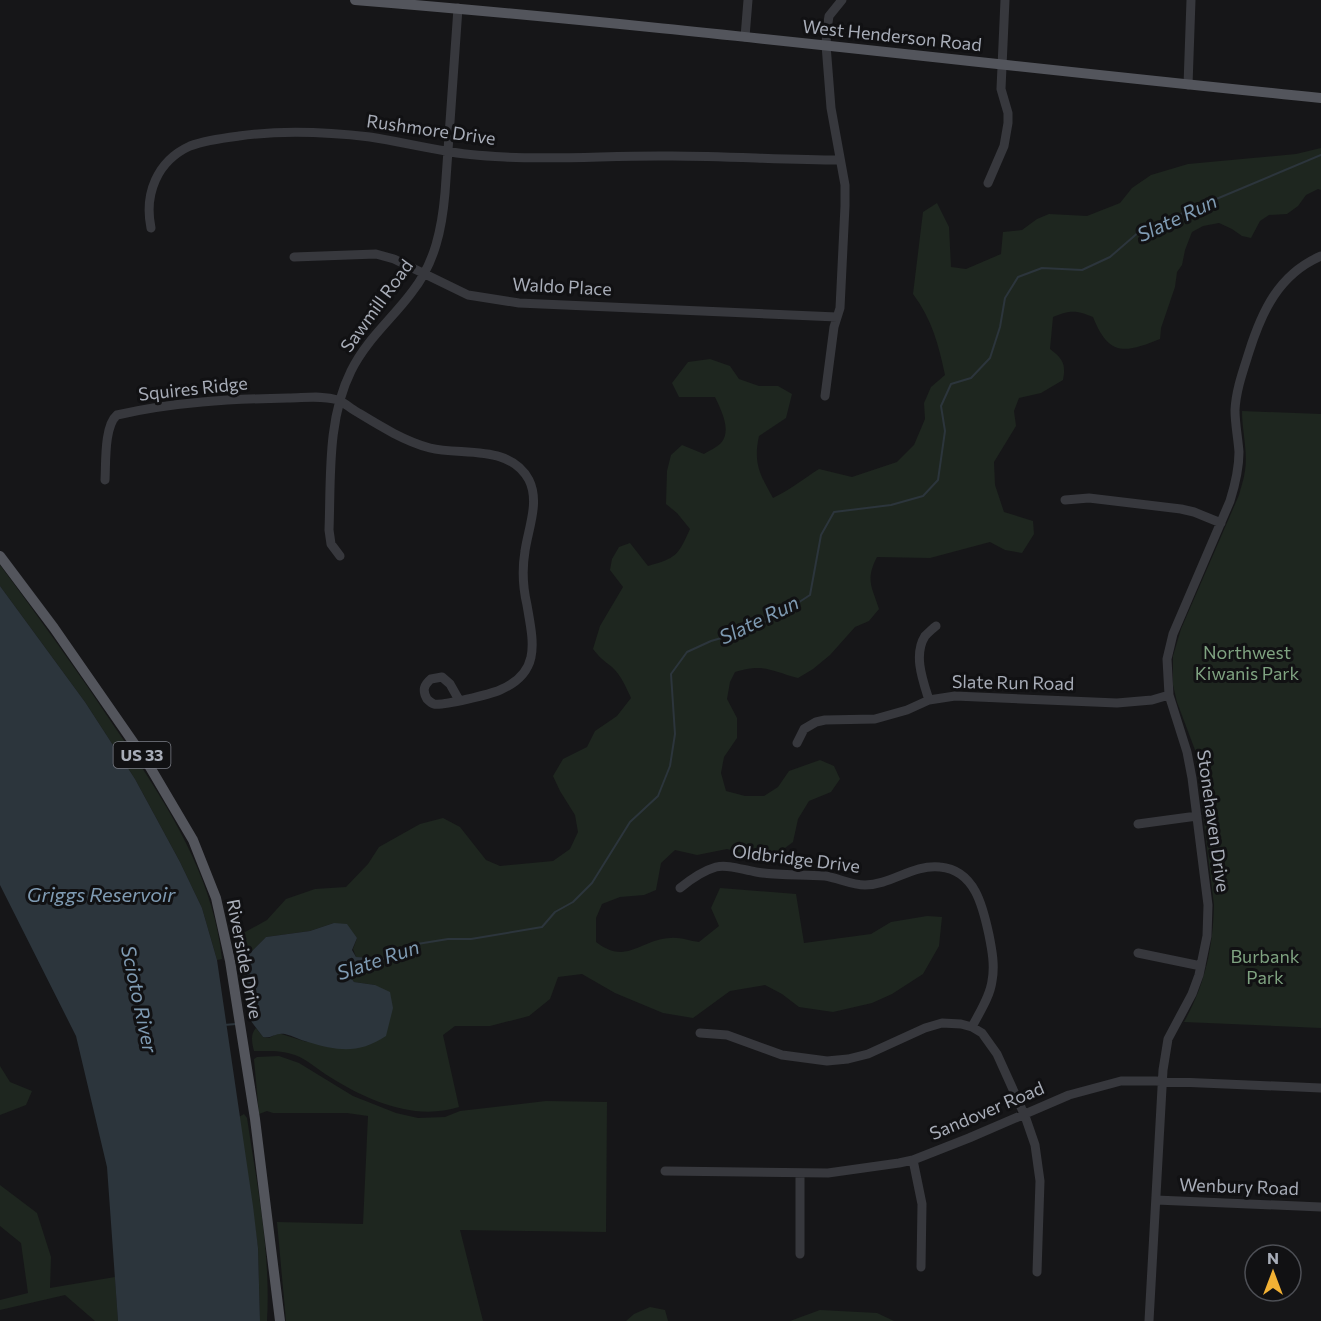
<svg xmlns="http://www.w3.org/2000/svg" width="1321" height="1321" font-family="Commissioner,sans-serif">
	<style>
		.green { fill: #1e261f }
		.water { fill: #2c353c }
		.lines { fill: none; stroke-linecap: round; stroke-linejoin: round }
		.stream { stroke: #2c353c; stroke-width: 2 }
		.minor { stroke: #37383d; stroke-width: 9 }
		.major { stroke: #53555c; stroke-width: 10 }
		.labels { text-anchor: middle; stroke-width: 6; stroke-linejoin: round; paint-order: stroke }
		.shield { fill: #111113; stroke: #7b7e86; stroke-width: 1.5 }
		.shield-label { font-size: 16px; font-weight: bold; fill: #a8adb8 }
		.street-label { font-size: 18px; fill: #a8adb8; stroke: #111113 }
		.park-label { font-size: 18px; fill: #7fa381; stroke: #111113 }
		.water-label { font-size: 20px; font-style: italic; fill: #7f9bb3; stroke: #111113 }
	</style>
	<rect width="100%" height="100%" fill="#161618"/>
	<!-- green -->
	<path class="green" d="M1321 148V190L1318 189 1306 195 1298 206 1287 214 1269 215 1260 221 1251 238 1242 236 1232 229 1219 223 1203 226 1192 232 1185 250 1182 265 1177 272 1175 287 1161 328 1160 339C1125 353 1109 357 1093 317 1076 310 1070 310 1053 317L1050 349C1063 359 1066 364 1063 380L1041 393 1019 398 1014 411 1016 426 994 462 995 485 1004 512 1033 521 1034 534 1022 553 1005 550 990 542 930 558 877 557C865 580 872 587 879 609L869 621 855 627 830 655 813 669 798 678C771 671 764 663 735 672L730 682 727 699 737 718V738L724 757 721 773 726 791 745 796H764L778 787 789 771 820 760 834 766 840 779 831 792 809 801 798 819 793 842 769 860 727 849 697 855 675 850 661 863 656 890 644 895 620 897 602 904 596 918V942C627 966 640 939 671 938 679 937 690 941 699 942L719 926 711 908 720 888 796 894 804 943 871 934 891 922 927 916 942 917 939 946 923 974 892 994 872 1003 833 1012 799 1007 782 994 765 985 730 991 693 1018 663 1013 615 993 582 974 558 977 550 999 529 1016 490 1026H455L443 1035 459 1107C415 1121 368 1101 330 1077 318 1070 308 1060 295 1055 282 1050 267 1051 254 1051 252 1043 250 1034 256 1028L263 1037 269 1038 278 1033 307 1042 375 985 354 982 345 971 374 958 356 957 353 949 357 938 334 923 310 931 266 937 249 954 242 966 236 937 267 920 286 899 315 889 346 887 368 864 379 847 420 824 443 818 460 827 486 860 500 866 553 861 570 849 578 832 575 815 560 791 553 776 563 759 587 747 595 731 617 716 631 698C626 687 621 675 612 667 604 661 599 657 593 649L600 626 623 587 610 570 612 559 619 547 630 543 648 566C676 558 678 556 690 529L677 513 666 504 667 471 671 455 682 445 704 454C709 451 717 447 721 443 732 430 721 410 715 397H679L672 383 688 362 710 359 730 366 739 379 759 386H778L792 394 786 418 759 436C753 463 760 475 773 498 790 490 803 479 819 469L852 477 897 462 914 445 925 419 924 403 931 387 945 375C939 346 932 319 913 294L923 212 937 203 949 227 951 267 966 269 1001 254 1003 232 1022 230 1037 219 1049 214 1087 216 1120 203 1132 188 1151 175 1188 164 1296 154Z
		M1242 411 1321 414V1028L1184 1022C1205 985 1213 947 1214 905L1195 750 1177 702 1173 685V656L1181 629 1239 495C1241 487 1244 479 1245 471 1248 451 1242 431 1242 411Z
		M0 565C40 619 79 673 116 729 163 798 213 873 222 959L217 960 202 908 180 862 135 779 85 702 0 586Z
		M279 1056 299 1063 353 1096 396 1113 418 1118 445 1117 460 1111 546 1101 607 1102 606 1232 460 1230 483 1321H286L277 1222 363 1224 368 1116 347 1113H273L267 1111 259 1114 254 1059 257 1057Z
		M0 1066 10 1082 32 1091 26 1105 0 1115Z
		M244 1114 247 1118C257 1185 271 1253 267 1321H260L258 1248 239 1117Z
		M0 1185 37 1213 51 1257 50 1288 115 1277 118 1321H95L65 1295 0 1310V1300L28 1293 21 1243 0 1226Z
		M650 1307 665 1310 668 1321H626L634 1314Z
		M820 1310 877 1313 894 1321H790Z"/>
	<!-- water -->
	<path class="water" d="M0 586 85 702 135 779 180 862 202 908 217 960 253 1206 258 1248 260 1321H118L107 1167 76 1036 0 885Z
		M334 923 347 924 357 938 352 950 356 957 376 958 346 971 354 982 375 985 390 992 393 1008 386 1036C359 1054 338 1051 308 1042 300 1040 293 1036 285 1034 276 1032 271 1039 263 1037L251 1021 242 966 249 954 266 937 310 931Z"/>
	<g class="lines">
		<!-- stream -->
		<path class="stream" d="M376 958 384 959 394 956 405 946 448 939H471L542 927 555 912 573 902 592 883 630 822 658 796 670 766 675 734 671 674 687 652 711 641 749 630 787 610 810 595 821 535 834 512 891 505 923 496 938 480 945 431 941 406 951 384 971 378 990 358 1000 327 1005 298 1018 277 1042 268 1082 270 1110 257 1140 231 1321 155
			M224 1025 236 1024"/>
		<!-- minor -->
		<path class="minor" d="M745 37 748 0
			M1188 85 1191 0
			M988 183 1004 146 1008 123V113L1001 89 1005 0
			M151 228C144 194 157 161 190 146 206 140 223 138 239 136 282 130 327 132 370 137 396 141 421 147 446 151 465 155 485 156 505 157 560 160 616 155 672 156 728 156 784 160 840 160
			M294 257 376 254 394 259 468 295 519 303 837 317
			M825 396 834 327 840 308 845 206V185L831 108 826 45 827 29 829 16 842 0
			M105 480C106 463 104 426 117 415 173 402 231 399 288 398 304 398 322 395 338 400 345 403 351 409 357 412 380 426 404 441 430 448 462 456 510 444 529 480 540 502 528 529 525 551 522 569 523 588 527 605 533 641 542 672 500 690 491 694 443 706 434 704 431 703 429 701 427 699 422 690 424 685 431 679L442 677 450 684 459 700
			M1065 500 1089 498 1181 509 1194 512 1221 523
			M340 556 331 544 329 530C331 478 327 419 351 371 366 340 392 319 412 292 435 263 442 228 445 193L458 8
			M929 700C923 681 913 655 925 636 928 633 932 629 936 626
			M797 743 804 729 816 722 825 720 875 719 907 710 929 700 955 696 1117 703 1152 700 1169 695
			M1138 824 1197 816
			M680 888C691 879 702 871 716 867 728 864 743 870 756 872 779 876 802 874 825 876 838 878 852 885 865 885 891 885 913 864 940 867 975 870 983 907 989 935 992 950 995 966 992 981 990 997 979 1013 972 1027
			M1138 953 1201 966
			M700 1033 727 1035 782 1055 827 1061 848 1059 868 1054 925 1028 942 1023 961 1024 972 1027 982 1033 997 1054 1025 1116 1035 1145 1040 1181 1037 1272
			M913 1160 922 1204 921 1267
			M665 1171 828 1173 899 1163 913 1160 969 1138 1069 1095 1121 1081H1155L1321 1088
			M1156 1200 1321 1207
			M800 1254V1174
			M1149 1321 1163 1070 1168 1039 1192 994 1199 975 1207 936 1208 905 1192 778 1187 752 1169 695 1167 659 1173 634 1230 501C1235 485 1239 469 1239 452 1238 438 1235 424 1235 410 1236 390 1243 371 1249 352 1262 311 1279 274 1321 256"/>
		<!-- major -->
		<path class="major" d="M355 0C677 26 999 66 1321 98
			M0 556 54 628 147 762 193 840 216 898 230 961 255 1119 280 1321"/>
	</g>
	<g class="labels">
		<!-- shield labels -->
		<rect class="shield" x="113.5" y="742" width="57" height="26" rx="4.5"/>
		<g class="shield-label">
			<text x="142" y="761">US 33</text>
		</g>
		<!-- street labels -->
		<g class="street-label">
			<text transform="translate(892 36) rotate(6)" y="6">West Henderson Road</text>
			<text transform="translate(431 130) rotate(8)" y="6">Rushmore Drive</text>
			<text transform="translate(562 287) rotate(3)" y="6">Waldo Place</text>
			<text transform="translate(377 306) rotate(-54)" y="6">Sawmill Road</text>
			<text transform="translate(193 389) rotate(-6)" y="6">Squires Ridge</text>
			<text transform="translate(1013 683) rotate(1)" y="6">Slate Run Road</text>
			<text transform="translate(1213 821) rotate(82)" y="6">Stonehaven Drive</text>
			<text transform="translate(796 859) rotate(7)" y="6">Oldbridge Drive</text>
			<text transform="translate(244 959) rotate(79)" y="6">Riverside Drive</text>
			<text transform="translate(987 1111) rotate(-23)" y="6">Sandover Road</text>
			<text transform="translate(1239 1187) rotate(2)" y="6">Wenbury Road</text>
		</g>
		<!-- park labels -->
		<g class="park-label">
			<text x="1247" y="659">Northwest<tspan x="1247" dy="21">Kiwanis Park</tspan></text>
			<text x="1265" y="963">Burbank<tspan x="1265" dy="21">Park</tspan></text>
		</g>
		<!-- water labels -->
		<g class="water-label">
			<text transform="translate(1177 218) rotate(-25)" y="7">Slate Run</text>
			<text transform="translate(759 620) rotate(-26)" y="7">Slate Run</text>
			<text x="101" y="902">Griggs Reservoir</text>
			<text transform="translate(378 960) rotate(-19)" y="7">Slate Run</text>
			<text transform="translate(139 999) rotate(78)" y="7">Scioto River</text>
		</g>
	</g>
	<!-- north arrow -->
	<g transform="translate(1273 1273)"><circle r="28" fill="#111113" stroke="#4d4f55" stroke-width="1.5"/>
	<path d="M0-4.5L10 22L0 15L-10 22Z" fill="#f2b134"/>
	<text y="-9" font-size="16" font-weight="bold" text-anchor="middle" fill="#a8adb8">N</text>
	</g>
</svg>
